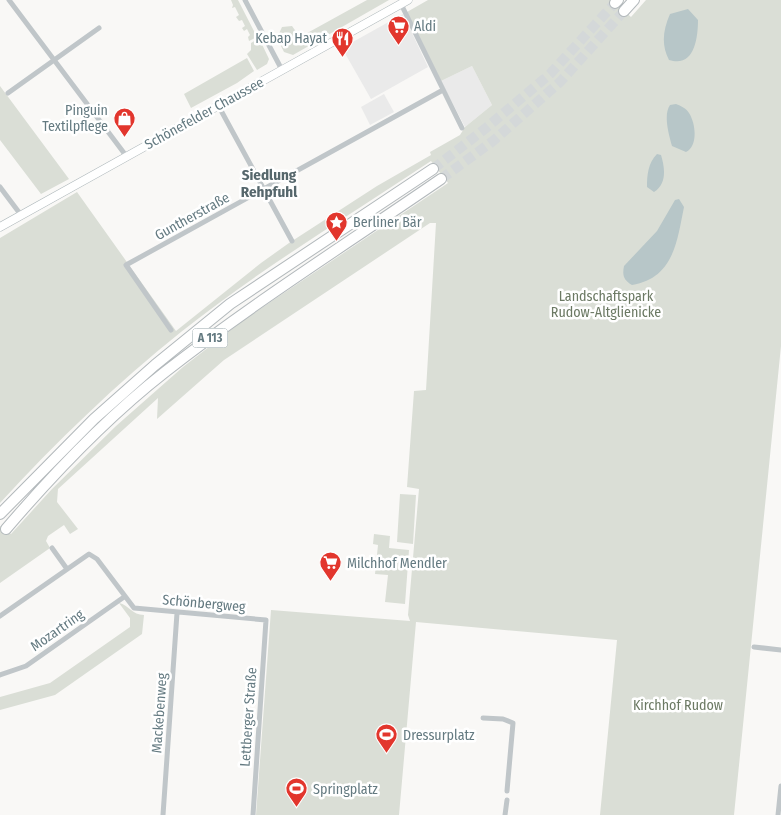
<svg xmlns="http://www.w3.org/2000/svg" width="781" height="815" font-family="'Fira Sans Condensed',sans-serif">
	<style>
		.built { fill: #eaeaea }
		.green { fill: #daded6 }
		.water { fill: #b7c6c8 }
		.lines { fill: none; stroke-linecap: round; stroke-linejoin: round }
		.motorway-tunnel { stroke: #d4d8d9; stroke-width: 10; stroke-dasharray: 10 5; stroke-linecap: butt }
		.secondary-casing { stroke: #b0b9bc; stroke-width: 9 }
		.motorway-casing { stroke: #b3b9bc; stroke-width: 12 }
		.minor { stroke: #c0c6c9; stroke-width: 5 }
		.secondary { stroke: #fff; stroke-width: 8 }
		.motorway { stroke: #fff; stroke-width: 10 }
		.labels { text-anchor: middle; stroke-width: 5; stroke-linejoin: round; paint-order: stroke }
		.shield { fill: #fff; stroke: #92a2a7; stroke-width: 1 }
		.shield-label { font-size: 12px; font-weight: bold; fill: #647a81 }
		.poi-label { font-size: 14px; fill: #647a81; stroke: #fff; text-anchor: start }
		.street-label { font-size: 14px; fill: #647a81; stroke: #fff }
		.park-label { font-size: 14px; fill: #6b7963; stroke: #fff }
		.neighbourhood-label { font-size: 15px; font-weight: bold; fill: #56676c; stroke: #fff }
	</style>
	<rect width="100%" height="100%" fill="#f9f8f6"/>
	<!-- built -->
	<path class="built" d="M403 14 428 67 371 99 342 48Z
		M472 66 492 105 465 127 441 81Z
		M384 94 394 112 370 125 361 107Z"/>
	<!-- green -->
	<path class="green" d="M231 0H238L257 37 249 41 248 37 250 35 247 29 244 31 242 28 245 26 242 20 239 21 236 17 239 15 235 7 232 8 233 5Z
		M367 0H389L293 55 284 52 277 38 282 27 292 26 300 37Z
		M428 0H612L631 17 646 0H781V346L734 815H600L617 640 416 622 399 815H256L271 610 410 621 408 615 419 489 407 487 414 391 426 390 436 223H430L224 360 157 419 158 398 58 489 57 502 78 529 70 534 64 525 48 536 46 541 50 548 0 583V526L11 534 52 489 116 426 183 367 245 319 448 183 431 161C347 217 260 269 181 332 116 384 56 442 0 503V238L77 192 176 331 261 263 289 243 377 186 431 155 430 152 460 135 465 127 492 105 472 66 441 81 407 12Z
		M259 38 269 59 267 64 257 70 247 54 251 50V43Z
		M247 58 254 71 237 83 191 108 184 94Z
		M0 86 69 179 41 194 0 140Z
		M400 494 416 495 413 544 397 542Z
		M374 534 390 536 389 548 409 550 405 604 385 602 388 575 375 574 378 545 373 544Z
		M119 603C129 605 132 615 144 615L142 634 55 695 0 710V697L50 683 130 627V618Z"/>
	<!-- water -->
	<path class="water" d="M688 9 698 20C698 39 694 68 669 60 661 45 663 30 670 14Z
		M676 104C681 106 686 108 689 113 696 124 698 146 686 152L672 146C669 135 663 115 670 105Z
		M657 154 661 155C665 168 667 184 654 192L647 187C647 175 648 163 657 154Z
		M679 199 684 207C677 241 674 278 632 285 624 280 622 276 624 266L657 231 675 200Z"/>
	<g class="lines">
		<!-- motorway-tunnel -->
		<path class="motorway-tunnel" d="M433 169 486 128 550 74 615 3
			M441 179 493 141 560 82 624 11"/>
		<defs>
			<path id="secondary" d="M0 227 408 0"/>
			<path id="motorway" d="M615 3 618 0
				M624 11 634 0
				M0 514 94 419 155 365 230 304 433 169
				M6 529C54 473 106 418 165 372 253 303 348 243 441 179"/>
		</defs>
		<!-- secondary casing -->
		<use href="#secondary" class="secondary-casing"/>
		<!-- motorway casing -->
		<use href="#motorway" class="motorway-casing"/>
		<!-- minor -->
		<path class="minor" d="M9 0 127 157
			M245 0 282 70
			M401 4 462 128
			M8 93 99 28
			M218 105 292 241
			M0 187 21 215
			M171 330 126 265 443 90
			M52 548 67 569
			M0 616 89 554 97 559 134 608 266 620 253 815
			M754 647 781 650
			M0 675 26 666 124 597
			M483 718 503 719 513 723 507 791
			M163 815 177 613
			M505 815 507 800
			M778 815 781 786"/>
		<!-- secondary -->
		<use href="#secondary" class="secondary"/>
		<!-- motorway -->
		<use href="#motorway" class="motorway"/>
	</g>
	<!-- icons -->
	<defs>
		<symbol id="supermarket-pin" viewBox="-11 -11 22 30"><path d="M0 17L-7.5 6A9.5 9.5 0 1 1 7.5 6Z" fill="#e2362d" stroke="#fff"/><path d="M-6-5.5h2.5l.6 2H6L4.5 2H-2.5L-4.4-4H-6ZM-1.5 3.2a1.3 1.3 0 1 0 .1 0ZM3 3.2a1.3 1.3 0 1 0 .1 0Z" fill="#fff"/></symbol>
		<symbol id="restaurant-pin" viewBox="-11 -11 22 30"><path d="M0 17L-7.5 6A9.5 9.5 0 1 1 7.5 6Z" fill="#e2362d" stroke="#fff"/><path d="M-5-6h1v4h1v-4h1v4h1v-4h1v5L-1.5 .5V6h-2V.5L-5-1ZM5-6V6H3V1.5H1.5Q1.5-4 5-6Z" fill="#fff"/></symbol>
		<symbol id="shop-pin" viewBox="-11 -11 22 30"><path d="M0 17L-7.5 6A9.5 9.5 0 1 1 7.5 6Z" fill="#e2362d" stroke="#fff"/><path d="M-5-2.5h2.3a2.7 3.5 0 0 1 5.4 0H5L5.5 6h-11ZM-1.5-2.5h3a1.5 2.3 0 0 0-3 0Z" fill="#fff"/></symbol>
		<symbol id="sight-pin" viewBox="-11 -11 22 30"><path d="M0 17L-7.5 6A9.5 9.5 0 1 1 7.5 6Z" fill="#e2362d" stroke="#fff"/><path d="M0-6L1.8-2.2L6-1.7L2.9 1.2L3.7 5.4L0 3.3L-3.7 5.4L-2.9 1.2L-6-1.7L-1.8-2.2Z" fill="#fff"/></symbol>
		<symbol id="stadium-pin" viewBox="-11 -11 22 30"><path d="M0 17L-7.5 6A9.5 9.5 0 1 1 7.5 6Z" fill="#e2362d" stroke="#fff"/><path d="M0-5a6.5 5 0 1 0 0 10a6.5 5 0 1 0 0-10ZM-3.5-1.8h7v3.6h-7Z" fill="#fff"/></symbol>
	</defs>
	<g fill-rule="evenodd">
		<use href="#supermarket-pin" x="386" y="14" width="25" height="34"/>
		<use href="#restaurant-pin" x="330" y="26" width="25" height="34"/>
		<use href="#shop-pin" x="112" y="106" width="25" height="34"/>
		<use href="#sight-pin" x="324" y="210" width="25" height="34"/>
		<use href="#supermarket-pin" x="318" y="550" width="25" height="34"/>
		<use href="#stadium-pin" x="374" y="722" width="25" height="34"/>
		<use href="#stadium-pin" x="284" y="776" width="25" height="34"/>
	</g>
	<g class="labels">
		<!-- shield labels -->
		<rect class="shield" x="192.5" y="328.5" width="35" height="19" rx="4"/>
		<g class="shield-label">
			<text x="210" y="342">A 113</text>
		</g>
		<!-- poi labels -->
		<g class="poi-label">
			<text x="414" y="31">Aldi</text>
			<text x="327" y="43" text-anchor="end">Kebap Hayat</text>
			<text x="108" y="115" text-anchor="end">Pinguin<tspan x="108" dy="16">Textilpflege</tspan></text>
			<text x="353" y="227">Berliner Bär</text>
			<text x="347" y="568">Milchhof Mendler</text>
			<text x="403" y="740">Dressurplatz</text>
			<text x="313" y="794">Springplatz</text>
		</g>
		<!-- street labels -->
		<g class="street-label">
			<text transform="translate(204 113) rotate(-29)" y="5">Schönefelder Chaussee</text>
			<text transform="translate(192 216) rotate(-29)" y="5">Guntherstraße</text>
			<text transform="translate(204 603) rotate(5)" y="5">Schönbergweg</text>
			<text transform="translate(57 630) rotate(-35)" y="5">Mozartring</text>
			<text transform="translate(159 713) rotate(-86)" y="5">Mackebenweg</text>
			<text transform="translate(248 717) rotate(-86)" y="5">Lettberger Straße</text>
		</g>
		<!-- park labels -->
		<g class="park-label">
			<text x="606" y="301">Landschaftspark<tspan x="606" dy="16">Rudow-Altglienicke</tspan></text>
			<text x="678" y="710">Kirchhof Rudow</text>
		</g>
		<!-- neighbourhood labels -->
		<g class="neighbourhood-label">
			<text x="269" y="180">Siedlung<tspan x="269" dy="17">Rehpfuhl</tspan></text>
		</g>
	</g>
</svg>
